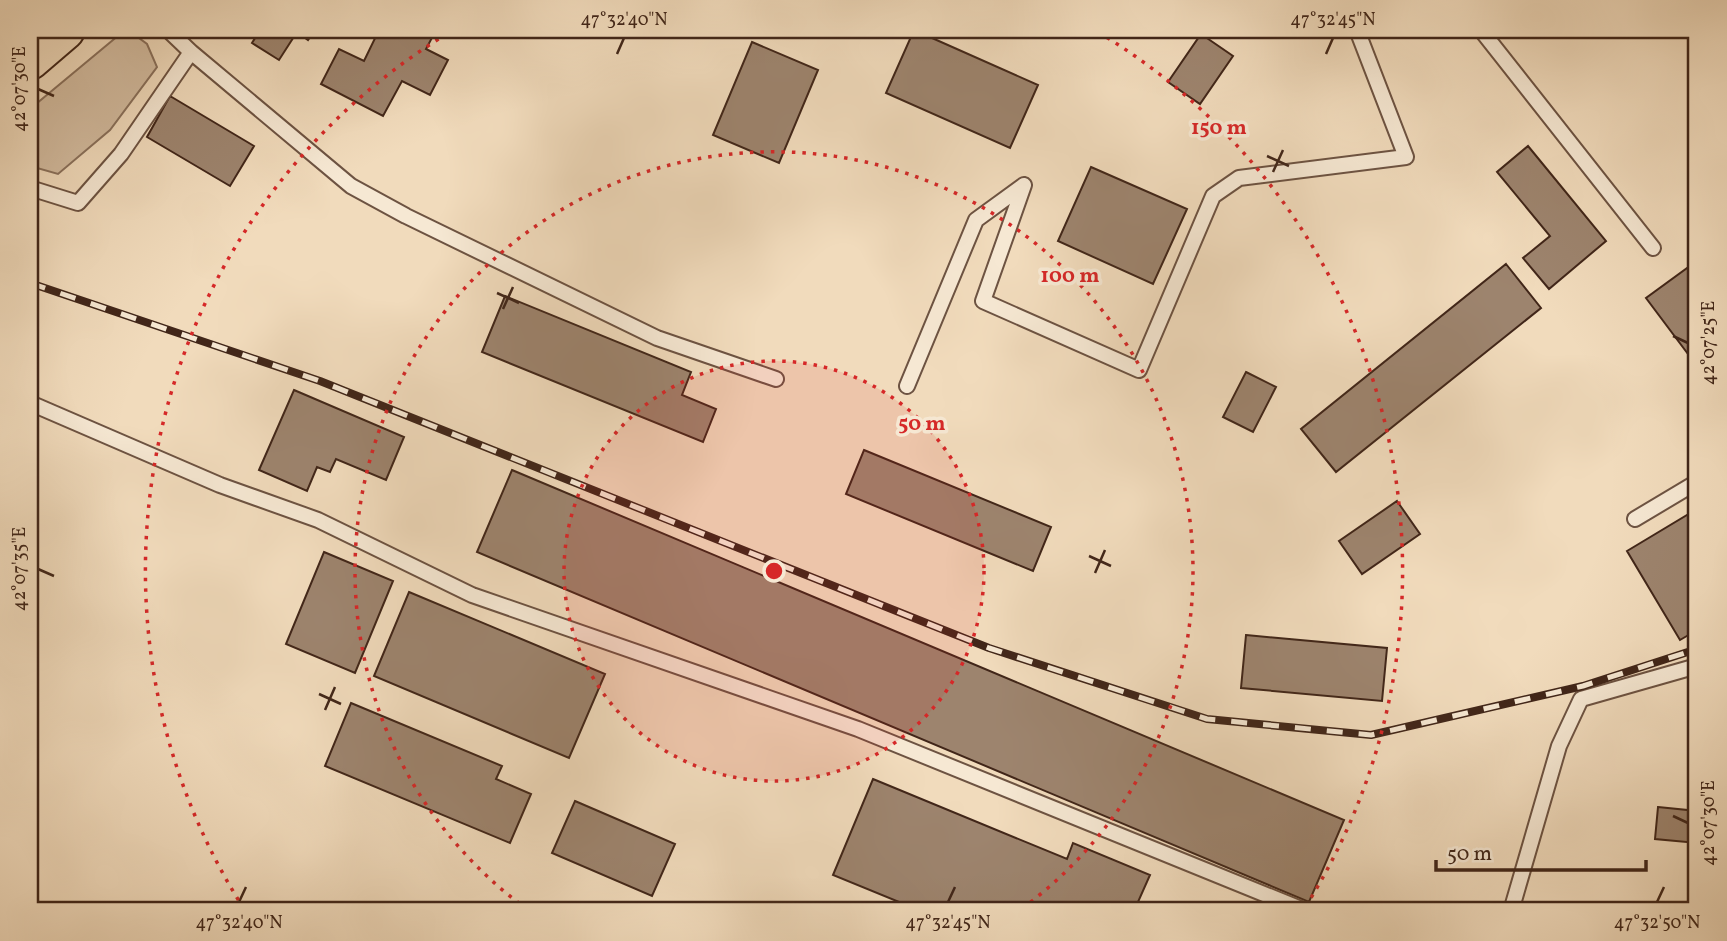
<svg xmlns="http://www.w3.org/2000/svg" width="1727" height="941" font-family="Vollkorn,serif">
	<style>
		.green { fill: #d3bca0; stroke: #8a715c; stroke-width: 2 }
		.building { fill: #9d846e; stroke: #412619; stroke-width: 2 }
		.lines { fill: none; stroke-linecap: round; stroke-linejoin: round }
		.service-casing { stroke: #6d5342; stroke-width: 18 }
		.primary-casing { stroke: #412619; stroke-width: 42 }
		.service { stroke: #f6e8d3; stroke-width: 14 }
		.primary { stroke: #f1dbbc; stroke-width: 38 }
		.rail-casing { stroke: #412619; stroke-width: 8 }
		.rail { stroke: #f6e8d3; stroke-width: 5; stroke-dasharray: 16; stroke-linecap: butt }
		.ticks { fill: none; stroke: #412619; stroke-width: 2.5 }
		.ring { fill: none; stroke: #d62828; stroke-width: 3.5; stroke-dasharray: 3.5 7 }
		.centre { fill: #d62828; stroke: #f6e8d3; stroke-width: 3.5 }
		.ring-label { font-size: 21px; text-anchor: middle; font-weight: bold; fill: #d62828; stroke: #f6e8d3; stroke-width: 7; stroke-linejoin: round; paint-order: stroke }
		.neatline { fill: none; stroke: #412619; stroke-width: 2.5 }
		.ticks-label { font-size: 18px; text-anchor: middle; fill: #412619 }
	</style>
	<rect width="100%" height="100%" fill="#f1dbbc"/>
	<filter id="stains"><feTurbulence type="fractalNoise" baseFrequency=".00286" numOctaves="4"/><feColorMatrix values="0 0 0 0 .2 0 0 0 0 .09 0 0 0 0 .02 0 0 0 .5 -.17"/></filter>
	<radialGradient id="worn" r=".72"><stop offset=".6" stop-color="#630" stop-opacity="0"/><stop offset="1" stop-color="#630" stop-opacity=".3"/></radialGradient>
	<!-- green -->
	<path class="green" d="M125 30H128L147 44 157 67 110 130 58 174 30 166V109Z"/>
	<!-- building -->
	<path class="building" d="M260 30H315L308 40 297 32 279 60 252 43Z
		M379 30H436L426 49 448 60 430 95 402 81 383 116 321 84 339 49 364 61Z
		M914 30 1038 85 1010 148 886 93Z
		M1201 34 1233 56 1200 104 1168 82Z
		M752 42 818 70 779 163 713 135Z
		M170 96 254 146 230 186 147 137Z
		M1528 146 1606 241 1549 289 1523 258 1550 236 1497 172Z
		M1091 167 1187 209 1153 284 1058 241Z
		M1694 263 1697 268V366L1646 298Z
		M1506 264 1541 308 1336 472 1301 429Z
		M505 296 691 372 682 395 716 409 703 442 482 352Z
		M1246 372 1276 387 1253 432 1223 417Z
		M294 390 404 437 386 480 336 459 330 472 317 467 307 491 259 470Z
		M864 450 1051 527 1033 571 846 494Z
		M512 470 1344 820 1309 902 477 552Z
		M1397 501 1420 534 1362 574 1339 541Z
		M1697 509V630L1680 640 1627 551Z
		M324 552 393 581 355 673 286 644Z
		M409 592 605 674 569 758 374 676Z
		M1246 635 1387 648 1382 701 1241 688Z
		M351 703 502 766 496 779 531 794 510 843 325 766Z
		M873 779 1067 859 1073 843 1150 875 1134 911H921L833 875Z
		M575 801 675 844 652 896 552 853Z
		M1658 807 1697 811V843L1655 839Z"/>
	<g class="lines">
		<defs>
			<path id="service" d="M1481 30 1653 248
				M191 52 351 186 406 216 657 338 776 379
				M30 188 78 203 121 154 191 52 168 30
				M907 386 976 220 1024 185 983 301 1139 370 1213 196 1239 178 1406 157 1357 30
				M30 403 220 485 318 520 472 595 858 729 1306 911
				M1635 519 1697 482
				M1511 911 1559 746 1581 699 1697 666"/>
			<path id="primary" d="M30 60 65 30"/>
		</defs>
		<!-- service casing -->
		<use href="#service" class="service-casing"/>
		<!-- primary casing -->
		<use href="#primary" class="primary-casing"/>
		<!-- service -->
		<use href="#service" class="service"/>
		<!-- primary -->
		<use href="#primary" class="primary"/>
		<defs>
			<path id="rail" d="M30 283 320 381 989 648 1207 719 1371 735 1583 686 1697 649"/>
		</defs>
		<!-- rail casing -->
		<use href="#rail" class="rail-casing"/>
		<!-- rail -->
		<use href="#rail" class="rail"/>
	</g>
	<!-- ticks -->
	<path class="ticks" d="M617 54 624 38M1326 54 1333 38M38 89 54 96M1267 156 1289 166M1273 172 1283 150M497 293 519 303M503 309 513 287M1673 336 1688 343M1089 556 1111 566M38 569 54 576M1095 573 1105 550M319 694 341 704M325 710 335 687M1673 816 1688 823M239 902 246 887M948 902 955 887M1657 902 1664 887"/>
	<!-- distance rings -->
	<circle cx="774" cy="571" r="210" fill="#d62828" fill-opacity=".12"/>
	<g class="ring">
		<circle cx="774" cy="571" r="210"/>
		<path d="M528 910A419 419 0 1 1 1020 910"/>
		<path d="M244 909A629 629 0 0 1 450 32M1098 32A629 629 0 0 1 1304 909"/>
	</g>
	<circle cx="774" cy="571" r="10" class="centre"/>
	<g class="ring-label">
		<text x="1219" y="134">150 m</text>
		<text x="1070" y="282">100 m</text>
		<text x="922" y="430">50 m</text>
	</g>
	<!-- margin -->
	<rect width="1727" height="941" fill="none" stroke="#f1dbbc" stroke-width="77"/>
	<!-- scale -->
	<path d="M1436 860v10h210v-10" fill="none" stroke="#412619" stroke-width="3.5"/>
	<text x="1447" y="860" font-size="21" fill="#412619" stroke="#f6e8d3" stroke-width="5" paint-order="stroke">50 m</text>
	<rect x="38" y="38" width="1650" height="864" class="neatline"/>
	<g class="ticks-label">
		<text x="624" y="25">47°32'40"N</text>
		<text x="1333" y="25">47°32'45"N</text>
		<text transform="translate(19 89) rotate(-90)" y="6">42°07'30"E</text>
		<text transform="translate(1708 343) rotate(-90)" y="6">42°07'25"E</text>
		<text transform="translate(19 569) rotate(-90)" y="6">42°07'35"E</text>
		<text transform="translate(1708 823) rotate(-90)" y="6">42°07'30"E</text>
		<text x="239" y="928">47°32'40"N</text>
		<text x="948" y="928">47°32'45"N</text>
		<text x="1657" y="928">47°32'50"N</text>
	</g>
	<rect width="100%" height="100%" filter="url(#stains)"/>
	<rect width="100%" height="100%" fill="url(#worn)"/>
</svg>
